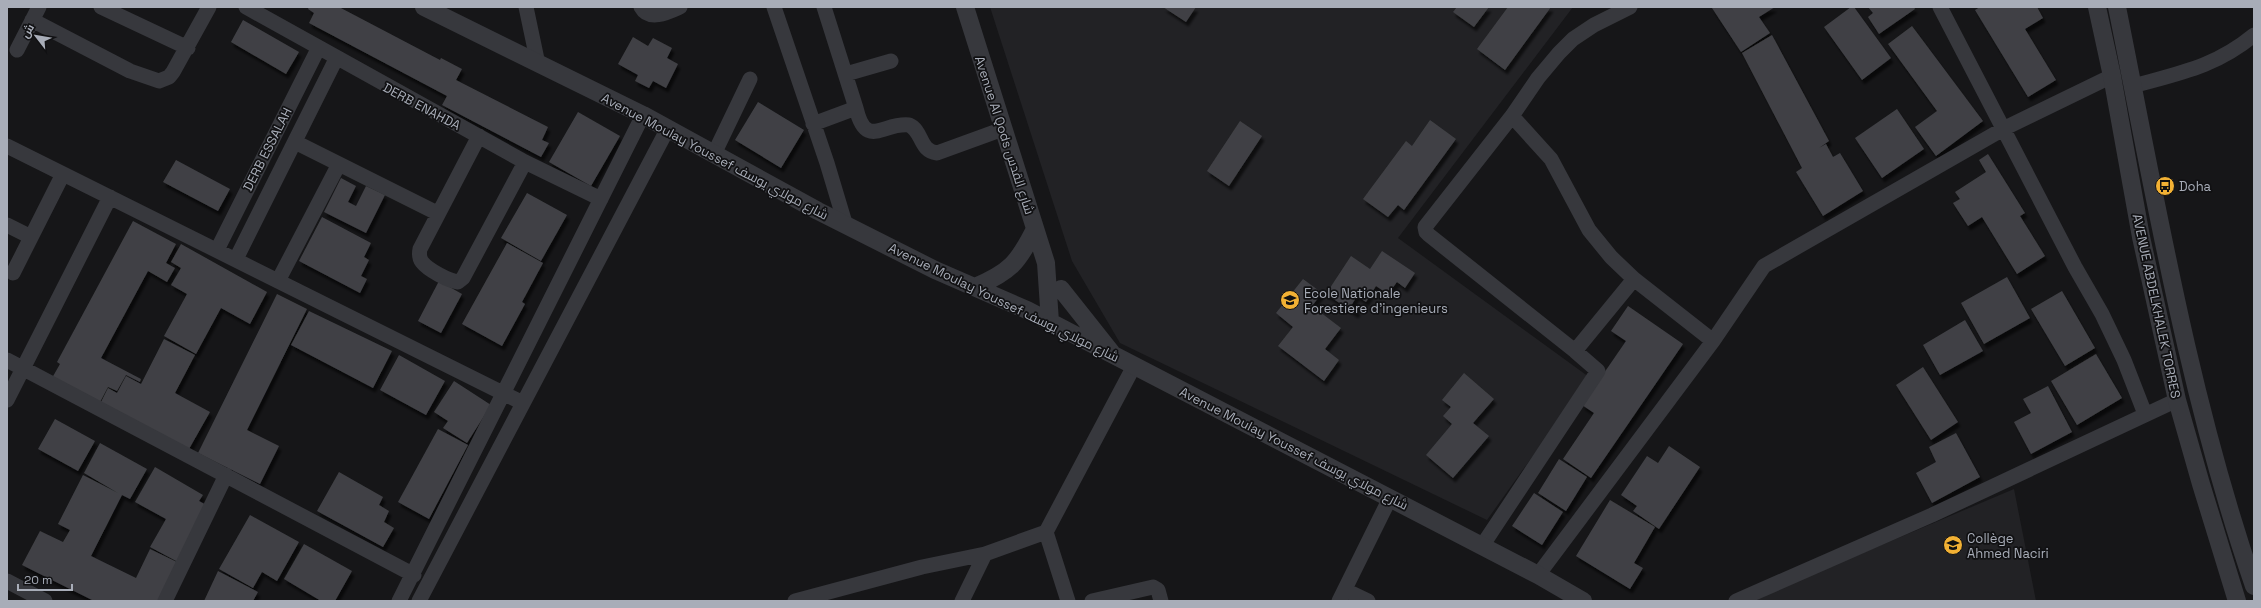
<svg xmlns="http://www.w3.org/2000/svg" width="2261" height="608" font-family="'Space Grotesk',Cairo,sans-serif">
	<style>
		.built { fill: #222225 }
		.building { fill: #404145; filter: url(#shadow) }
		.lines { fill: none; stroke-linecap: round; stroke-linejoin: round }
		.minor { stroke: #37383d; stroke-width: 15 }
		.tertiary { stroke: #37383d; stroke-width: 18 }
		.labels { text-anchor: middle; stroke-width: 3.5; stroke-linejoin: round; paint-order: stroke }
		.street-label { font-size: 13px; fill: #a8adb8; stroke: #111113 }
		.poi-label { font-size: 13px; fill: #a8adb8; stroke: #111113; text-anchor: start }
	</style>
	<defs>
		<filter id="shadow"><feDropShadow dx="2.5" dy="4.5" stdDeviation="1" flood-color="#0009"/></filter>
	</defs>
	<rect width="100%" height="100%" fill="#161618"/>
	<!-- built -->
	<path class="built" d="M990 7H1573L1398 238 1589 377 1487 520 1120 343 1072 261Z
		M2014 489 2036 601H1749Z"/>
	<!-- building -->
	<path class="building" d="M309 7H339L440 60 441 58 462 69 456 80 548 127 542 140 549 143 541 157 442 105 447 96 309 23 314 13 308 9Z
		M1163 7H1196L1186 22Z
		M1457 7H1489L1474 27 1453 12Z
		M1508 7H1551L1505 70 1477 49Z
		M1714 7H1775L1759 17 1770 33 1741 52 1712 8Z
		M1851 7H1854L1891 58 1862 80 1824 27Z
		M1868 7H1914L1915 9 1879 34 1868 17 1873 13Z
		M1980 7H2037L2043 18 2025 29 2056 80 2028 97 1975 10Z
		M243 20 299 52 286 74 231 42Z
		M1912 26 1983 121 1936 156 1915 127 1937 111 1888 44Z
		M1772 35 1829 141 1819 148 1826 144 1833 157 1840 153 1863 191 1823 216 1796 172 1802 168 1742 53Z
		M633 37 648 46 653 38 672 48 667 58 678 64 666 88 653 81 649 88 635 81 638 75 618 64Z
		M758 102 804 130 781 168 735 140Z
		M1897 109 1924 149 1882 178 1855 138Z
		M578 112 620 136 591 186 549 162Z
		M1430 120 1456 139 1404 210 1398 205 1388 217 1363 199 1406 141 1412 146Z
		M1240 121 1262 136 1229 186 1207 171Z
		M1988 154 2025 213 2020 216 2045 256 2017 274 1982 217 1968 226 1953 203 1960 199 1955 192 1986 172 1979 160Z
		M176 160 230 189 218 211 163 182Z
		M341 178 356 186 348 202 356 206 366 186 385 195 366 233 324 212Z
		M527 193 567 215 541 261 501 238Z
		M322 217 371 243 364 257 369 260 361 276 367 279 360 293 299 261Z
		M133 221 176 244 166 263 175 268 167 282 148 271 101 358 141 379 140 382 126 375 117 391 108 387 99 404 52 378 60 364 57 362Z
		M507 243 543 263 522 302 525 304 502 346 462 324Z
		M181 244 267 292 250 324 221 308 196 354 164 336 187 294 171 285 181 268 171 262Z
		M1382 251 1415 273 1405 288 1397 282 1388 294 1376 286 1366 302 1357 296 1351 306 1358 310 1356 314 1326 294 1351 256 1370 269Z
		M2007 277 2030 318 1984 344 1961 303Z
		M1303 279 1322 293 1312 306 1341 328 1325 349 1339 360 1324 381 1278 346 1293 327 1276 313Z
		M439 281 462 294 441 333 418 321Z
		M2062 291 2095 348 2065 366 2031 309Z
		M277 294 307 309 247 430 279 446 260 484 198 453Z
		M1628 306 1683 344 1591 478 1563 459 1594 413 1582 405 1626 341 1611 331Z
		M309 311 392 351 373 388 291 345Z
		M1965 320 1983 351 1940 375 1923 345Z
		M164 339 195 355 175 393 210 412 189 449 101 402 108 388 117 393 126 376 141 384Z
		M2096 354 2122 398 2077 425 2051 381Z
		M399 355 445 381 426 415 380 390Z
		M1923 367 1958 422 1931 440 1896 385Z
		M1464 373 1494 399 1473 423 1489 436 1453 478 1426 455 1452 424 1443 416 1451 407 1442 400Z
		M454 381 491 405 467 443 443 428 448 421 434 412Z
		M2048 386 2072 432 2031 454 2014 422 2031 413 2023 399Z
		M55 419 95 441 78 471 38 449Z
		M438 429 468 445 429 519 398 502Z
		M1956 433 1980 477 1932 503 1916 473 1936 462 1929 447Z
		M100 443 147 469 130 499 122 495 91 556 136 578 150 549 181 564 162 601H94L22 565 40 531 63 542 70 530 58 524 83 475 118 493 84 473Z
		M1669 446 1700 467 1659 529 1633 511 1637 506 1621 495 1647 456 1658 463Z
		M1559 459 1587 477 1566 511 1538 493Z
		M155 467 203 495 199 501 210 507 178 562 150 547 166 519 135 502Z
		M339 472 383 497 379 505 389 511 384 522 394 528 383 547 317 511Z
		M1534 493 1563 512 1542 545 1512 526Z
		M1610 500 1655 527 1634 563 1643 568 1630 589 1576 556Z
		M250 515 299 542 277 581 262 572 253 588 219 569Z
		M304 544 352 571 335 601H321L284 579Z
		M218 571 258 592 253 601H204Z"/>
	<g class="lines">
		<!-- minor -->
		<path class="minor" d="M101 7 188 48
			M246 7 525 162 601 199
			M526 7 538 64
			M641 7C649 22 669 12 680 7
			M774 7 827 163 845 223
			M1940 7 2075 267 2102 314 2124 360 2145 414
			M32 20 130 71 159 81 169 77 173 72 209 7
			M17 50 39 7
			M846 74 891 61
			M2133 86C2180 73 2215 67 2254 35
			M856 108C866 150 883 122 909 125 923 131 919 151 937 153L1003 129
			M1512 116 1551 159 1589 230 1611 257 1634 279 1713 341
			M813 124 856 108 824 7
			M479 136 420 249C419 254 419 258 422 262 428 270 449 281 458 282L463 278 525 162
			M295 142 437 213
			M7 146 523 403
			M714 154 750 79
			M7 225 31 237
			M217 250 318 49
			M236 259 336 59
			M13 273 63 174
			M278 281 339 164
			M1575 351 1634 279
			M7 360 414 575
			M7 400 110 197
			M1046 532 1068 601
			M1482 546 1598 371 1575 351 1429 235 1426 232 1425 227 1512 116 1538 78 1559 53 1573 39 1594 25 1630 7
			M1538 575 1713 341 1764 266 2005 128 2112 76
			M7 581 45 601
			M1345 590 1368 601
			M165 601 226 475
			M399 601 643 115
			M419 601 667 130
			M795 601 922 567 985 554 1046 532 1134 366
			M962 601 985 554
			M1092 601 1153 587 1158 590 1161 601
			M1339 601 1390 498
			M1736 601 1932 515 2177 400"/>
		<!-- tertiary -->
		<path class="tertiary" d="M424 7 643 115 818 211 935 270 1027 310 1075 335 1538 575 1583 601
			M965 7 1046 263 1050 322
			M2097 7 2112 76 2141 237 2177 400 2201 484 2237 601
			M2117 7C2156 201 2189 398 2254 586
			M975 287C1010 272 1018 263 1035 229
			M1061 289 1111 352"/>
	</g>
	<!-- icons -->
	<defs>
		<symbol id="bus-disc" viewBox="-11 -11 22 22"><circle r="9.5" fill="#f2b134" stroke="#111113"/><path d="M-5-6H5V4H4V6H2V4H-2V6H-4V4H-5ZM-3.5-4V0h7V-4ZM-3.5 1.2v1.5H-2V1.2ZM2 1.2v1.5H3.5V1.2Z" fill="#111"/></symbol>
		<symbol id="university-disc" viewBox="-11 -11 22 22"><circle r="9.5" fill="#f2b134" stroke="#111113"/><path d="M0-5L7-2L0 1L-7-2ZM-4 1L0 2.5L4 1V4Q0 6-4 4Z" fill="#111"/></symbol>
		<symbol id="school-disc" viewBox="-11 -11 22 22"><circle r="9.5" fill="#f2b134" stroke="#111113"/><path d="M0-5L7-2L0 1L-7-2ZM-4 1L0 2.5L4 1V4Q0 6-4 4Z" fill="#111"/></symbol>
	</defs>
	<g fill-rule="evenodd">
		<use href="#bus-disc" x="2154" y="175" width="22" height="22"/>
		<use href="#university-disc" x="1279" y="289" width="22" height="22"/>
		<use href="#school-disc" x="1942" y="534" width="22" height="22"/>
	</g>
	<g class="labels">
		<!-- street labels -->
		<g class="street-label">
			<text transform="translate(422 106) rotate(28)" y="5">DERB ENAHDA</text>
			<text transform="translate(1005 135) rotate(72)" y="5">Avenue Al Qods شارع القدس</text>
			<text transform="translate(267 149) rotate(-63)" y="5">DERB ESSALAH</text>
			<text transform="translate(715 156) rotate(28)" y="5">Avenue Moulay Youssef شارع مولاي يوسف</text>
			<text transform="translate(1004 302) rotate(26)" y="5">Avenue Moulay Youssef شارع مولاي يوسف</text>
			<text transform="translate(2157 306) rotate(78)" y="5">AVENUE ABDELKHALEK TORRES</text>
			<text transform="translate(1294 448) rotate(27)" y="5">Avenue Moulay Youssef شارع مولاي يوسف</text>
		</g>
		<!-- poi labels -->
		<g class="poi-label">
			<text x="2179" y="191">Doha</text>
			<text x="1304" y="298">Ecole Nationale<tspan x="1304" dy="15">Forestiere d'ingenieurs</tspan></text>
			<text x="1967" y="543">Collège<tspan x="1967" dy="15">Ahmed Naciri</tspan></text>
		</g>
	</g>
	<!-- border -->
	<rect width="2261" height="608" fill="none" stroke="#a8adb8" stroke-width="16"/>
	<!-- north arrow -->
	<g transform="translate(36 36) rotate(301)" stroke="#111113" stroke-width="3" paint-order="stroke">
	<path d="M0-3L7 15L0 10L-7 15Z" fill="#a8adb8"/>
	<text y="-6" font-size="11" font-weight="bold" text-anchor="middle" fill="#a8adb8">ش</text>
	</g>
	<!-- scale -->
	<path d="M18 584v6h54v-6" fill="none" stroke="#a8adb8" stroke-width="2"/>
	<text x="24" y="584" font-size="12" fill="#a8adb8" stroke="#111113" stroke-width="3" paint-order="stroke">20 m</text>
</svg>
